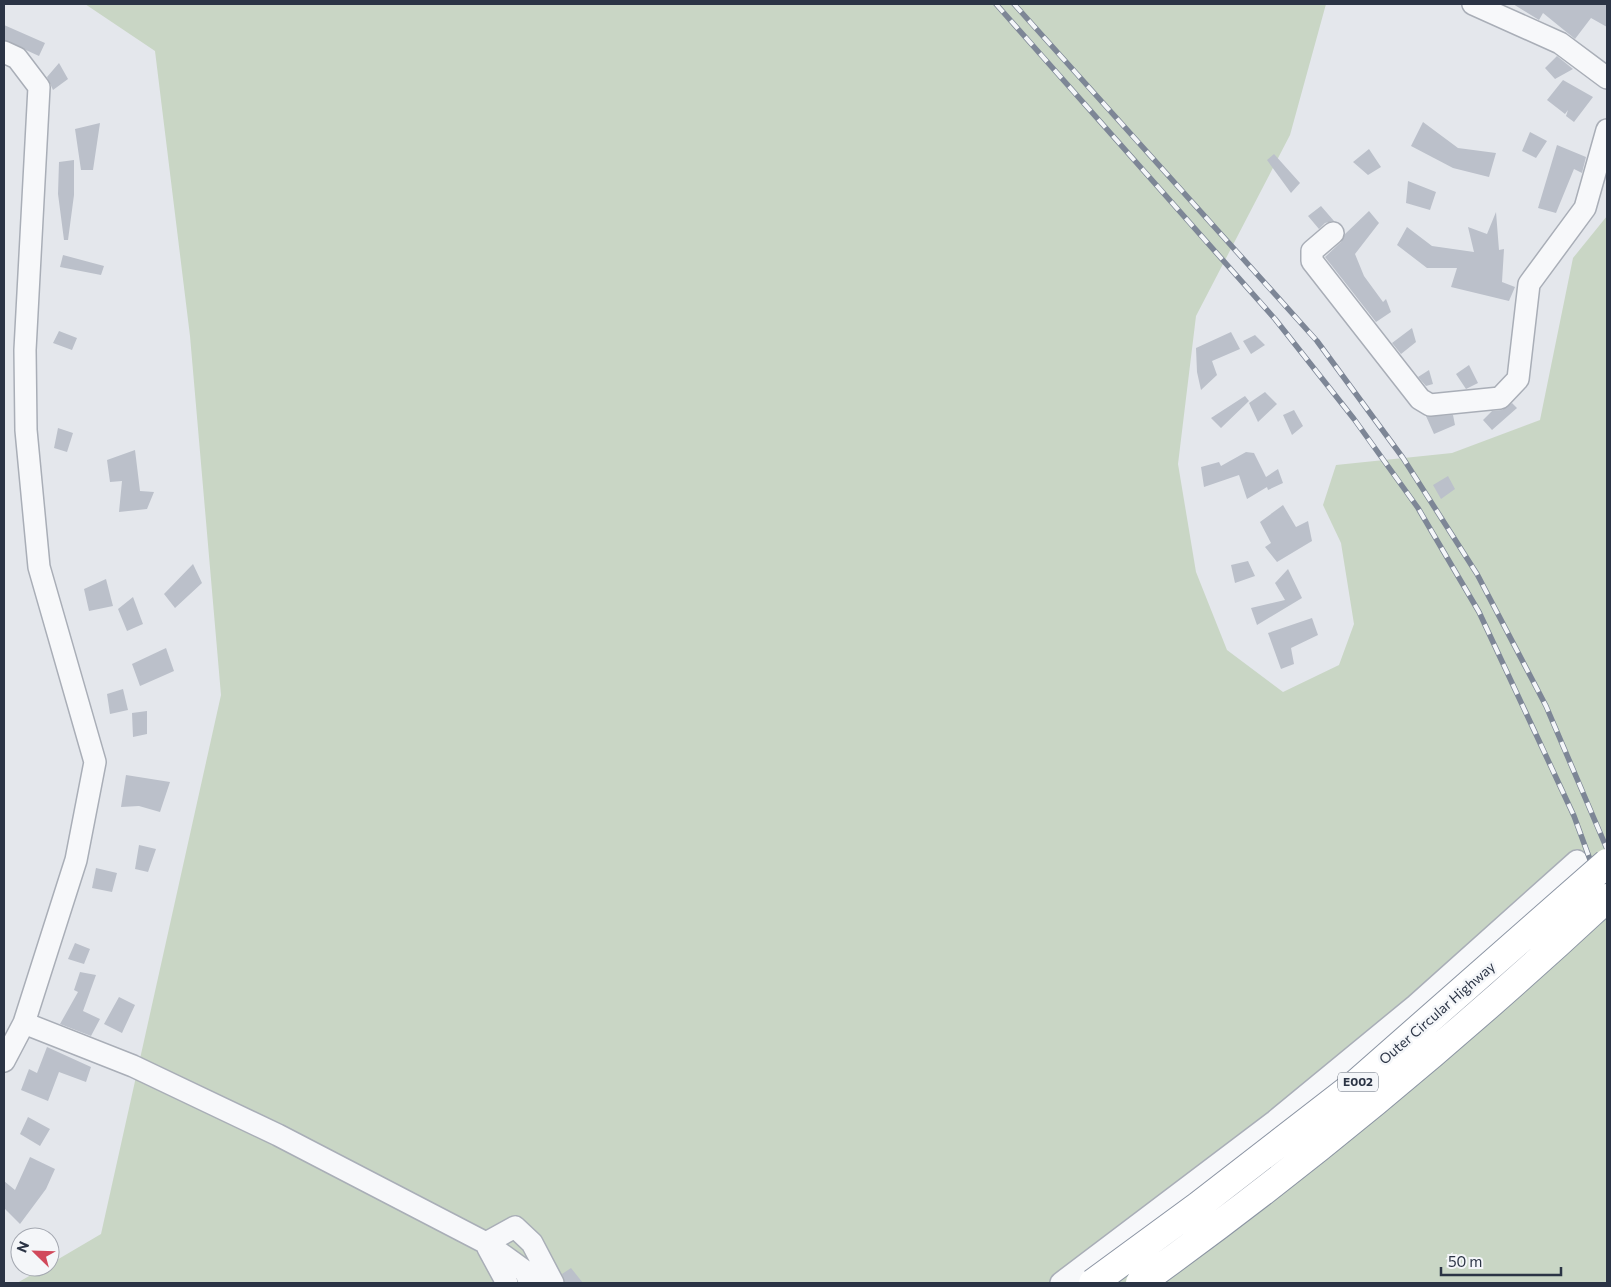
<svg xmlns="http://www.w3.org/2000/svg" width="1611" height="1287" font-family="Commissioner,sans-serif">
	<style>
		.green { fill: #c9d6c5 }
		.building { fill: #bbc0ca }
		.lines { fill: none; stroke-linecap: round; stroke-linejoin: round }
		.minor-casing { stroke: #a9aeb7; stroke-width: 24 }
		.minor { stroke: #f7f8fa; stroke-width: 21 }
		.rail-casing { stroke: #7d8696; stroke-width: 5.5 }
		.rail { stroke: #f4f6f9; stroke-width: 4; stroke-dasharray: 11; stroke-linecap: butt }
		.highway-bridge-casing { stroke: #8b94a3; stroke-width: 30; stroke-linecap: butt }
		.highway-bridge { stroke: #fff; stroke-width: 28 }
		.labels { text-anchor: middle; stroke-width: 5; stroke-linejoin: round; paint-order: stroke }
		.shield { fill: #f4f6f9; stroke: #676e7b; stroke-width: 1 }
		.shield-label { font-size: 12px; font-weight: bold; fill: #2b3445 }
		.street-label { font-size: 14px; fill: #2b3445; stroke: #f4f6f9 }
	</style>
	<rect width="100%" height="100%" fill="#e4e7ec"/>
	<!-- green -->
	<path class="green" d="M85 4H1326L1290 135 1196 316 1178 464 1196 572 1227 650 1283 692 1339 665 1354 624 1341 543 1323 505 1336 465 1452 453 1540 420 1573 258 1607 216V1283H17L45 1267H50V1264L101 1234 221 695 190 336 155 51Z"/>
	<!-- building -->
	<path class="building" d="M1513 4H1607V27L1591 18 1575 39 1543 13 1539 20Z
		M4 25 45 43 39 56 4 40Z
		M1557 56 1573 69 1555 79 1545 68Z
		M59 63 68 79 53 90 47 77Z
		M1563 80 1593 97 1574 122 1566 116 1568 110 1565 114 1547 100Z
		M1423 122 1458 148 1496 153 1489 177 1453 168 1411 146Z
		M100 123 93 170H81L75 129Z
		M1530 132 1547 141 1536 158 1522 151Z
		M1557 145 1586 157 1582 173 1574 169 1556 213 1538 208Z
		M1369 149 1381 167 1368 175 1353 162Z
		M1274 154 1300 183 1291 193 1267 160Z
		M74 160V195L68 240H64L58 194 59 162Z
		M1408 181 1436 192 1430 210 1406 203Z
		M1321 206 1334 221 1325 223 1319 229 1308 216Z
		M1369 211 1379 223 1355 254 1364 276 1383 302 1386 299 1391 312 1376 322 1325 257 1341 242 1345 234Z
		M1496 212 1499 250 1504 249 1502 282 1515 287 1509 301 1451 287 1457 268H1427L1397 245 1407 227 1432 246 1474 252 1468 227 1487 234Z
		M63 255 104 266 101 275 60 267Z
		M1412 328 1416 342 1401 354 1392 343Z
		M59 331 77 338 72 350 53 343Z
		M1231 332 1240 349 1212 361 1217 375 1201 390 1197 372 1196 348Z
		M1255 335 1265 345 1251 354 1243 341Z
		M1469 365 1478 383 1466 389 1456 374Z
		M1429 370 1433 384 1426 386 1418 377Z
		M1265 392 1277 404 1258 422 1249 403Z
		M1245 396 1249 401 1221 428 1211 418Z
		M1512 403 1517 408 1492 430 1483 420 1492 411 1502 410Z
		M1294 410 1303 426 1292 435 1283 415Z
		M1453 415 1455 425 1434 434 1426 416Z
		M58 428 73 433 67 452 54 448Z
		M135 450 140 491 154 492 147 509 119 512 122 481 110 482 107 460Z
		M1246 452 1254 453 1266 477 1278 469 1283 483 1268 490 1267 487 1247 499 1239 475 1204 487 1201 467 1219 462 1221 466Z
		M1448 476 1455 489 1441 499 1433 485Z
		M1283 505 1296 527 1308 521 1312 541 1277 562 1265 547 1271 543 1260 522Z
		M1248 561 1255 576 1235 583 1231 565Z
		M193 564 202 583 175 608 164 594Z
		M1288 569 1302 598 1257 625 1251 608 1285 600 1275 583Z
		M106 579 113 606 89 611 84 589Z
		M133 597 143 624 127 631 118 609Z
		M1312 618 1318 635 1291 648 1294 664 1281 669 1268 633Z
		M166 648 174 671 140 686 132 664Z
		M123 689 128 710 110 714 107 694Z
		M147 711V734L133 737 132 713Z
		M126 775 170 782 160 812 139 806 121 807Z
		M139 845 156 849 148 872 135 869Z
		M96 868 117 873 112 892 92 888Z
		M75 943 90 949 84 964 68 959Z
		M80 972 96 975 83 1011 100 1019 91 1036 60 1024 78 992 74 990Z
		M119 997 135 1005 122 1033 104 1024Z
		M47 1047 91 1067 86 1082 59 1072 48 1101 21 1090 29 1069 37 1073Z
		M28 1117 50 1129 40 1146 20 1134Z
		M30 1157 55 1169 46 1189 20 1224 4 1208V1181L15 1190Z
		M571 1268 583 1283H565L562 1274Z"/>
	<g class="lines">
		<defs>
			<path id="minor" d="M1473 4 1560 43 1607 78
				M4 52 17 58 39 87 25 350 26 430 39 567 95 762 76 860 24 1023 4 1061
				M1333 233 1312 251V261L1420 399 1430 405 1500 398 1518 379 1529 284 1585 208 1607 130
				M24 1023 133 1066 278 1135 486 1243 525 1271 530 1283
				M486 1243 515 1227 532 1243 553 1283
				M488 1248 507 1283
				M1061 1283 1275 1121 1416 1005 1577 861"/>
		</defs>
		<!-- minor casing -->
		<use href="#minor" class="minor-casing"/>
		<!-- minor -->
		<use href="#minor" class="minor"/>
		<defs>
			<path id="rail" d="M996 4 1275 319 1354 419 1418 508 1479 612 1574 816 1607 906
				M1014 4 1317 341 1403 458 1477 574 1546 706 1607 849"/>
		</defs>
		<!-- rail casing -->
		<use href="#rail" class="rail-casing"/>
		<!-- rail -->
		<use href="#rail" class="rail"/>
		<defs>
			<path id="highway-bridge" d="M1093 1283 1198 1206 1358 1082 1607 863
				M1140 1283C1302 1167 1461 1034 1607 898"/>
		</defs>
		<!-- highway-bridge casing -->
		<use href="#highway-bridge" class="highway-bridge-casing"/>
		<!-- highway-bridge -->
		<use href="#highway-bridge" class="highway-bridge"/>
	</g>
	<g class="labels">
		<!-- shield labels -->
		<rect class="shield" x="1338" y="1072.5" width="40" height="19" rx="4"/>
		<g class="shield-label">
			<text x="1358" y="1086">E002</text>
		</g>
		<!-- street labels -->
		<g class="street-label">
			<text transform="translate(1437 1013) rotate(-41)" y="5">Outer Circular Highway</text>
		</g>
	</g>
	<!-- border -->
	<rect width="1611" height="1287" fill="none" stroke="#2b3445" stroke-width="10"/>
	<!-- north arrow -->
	<g transform="translate(35 1252) rotate(293)"><circle r="24" fill="#f4f6f9" stroke="#a4a8b1"/>
	<path d="M0-4L9 19L0 12L-9 19Z" fill="#d1495b"/>
	<text y="-8" font-size="14" font-weight="bold" text-anchor="middle" fill="#2b3445">N</text>
	</g>
	<!-- scale -->
	<path d="M1441 1267v8h120v-8" fill="none" stroke="#2b3445" stroke-width="2.5"/>
	<text x="1448" y="1267" font-size="15" fill="#2b3445" stroke="#f4f6f9" stroke-width="4" paint-order="stroke">50 m</text>
</svg>
